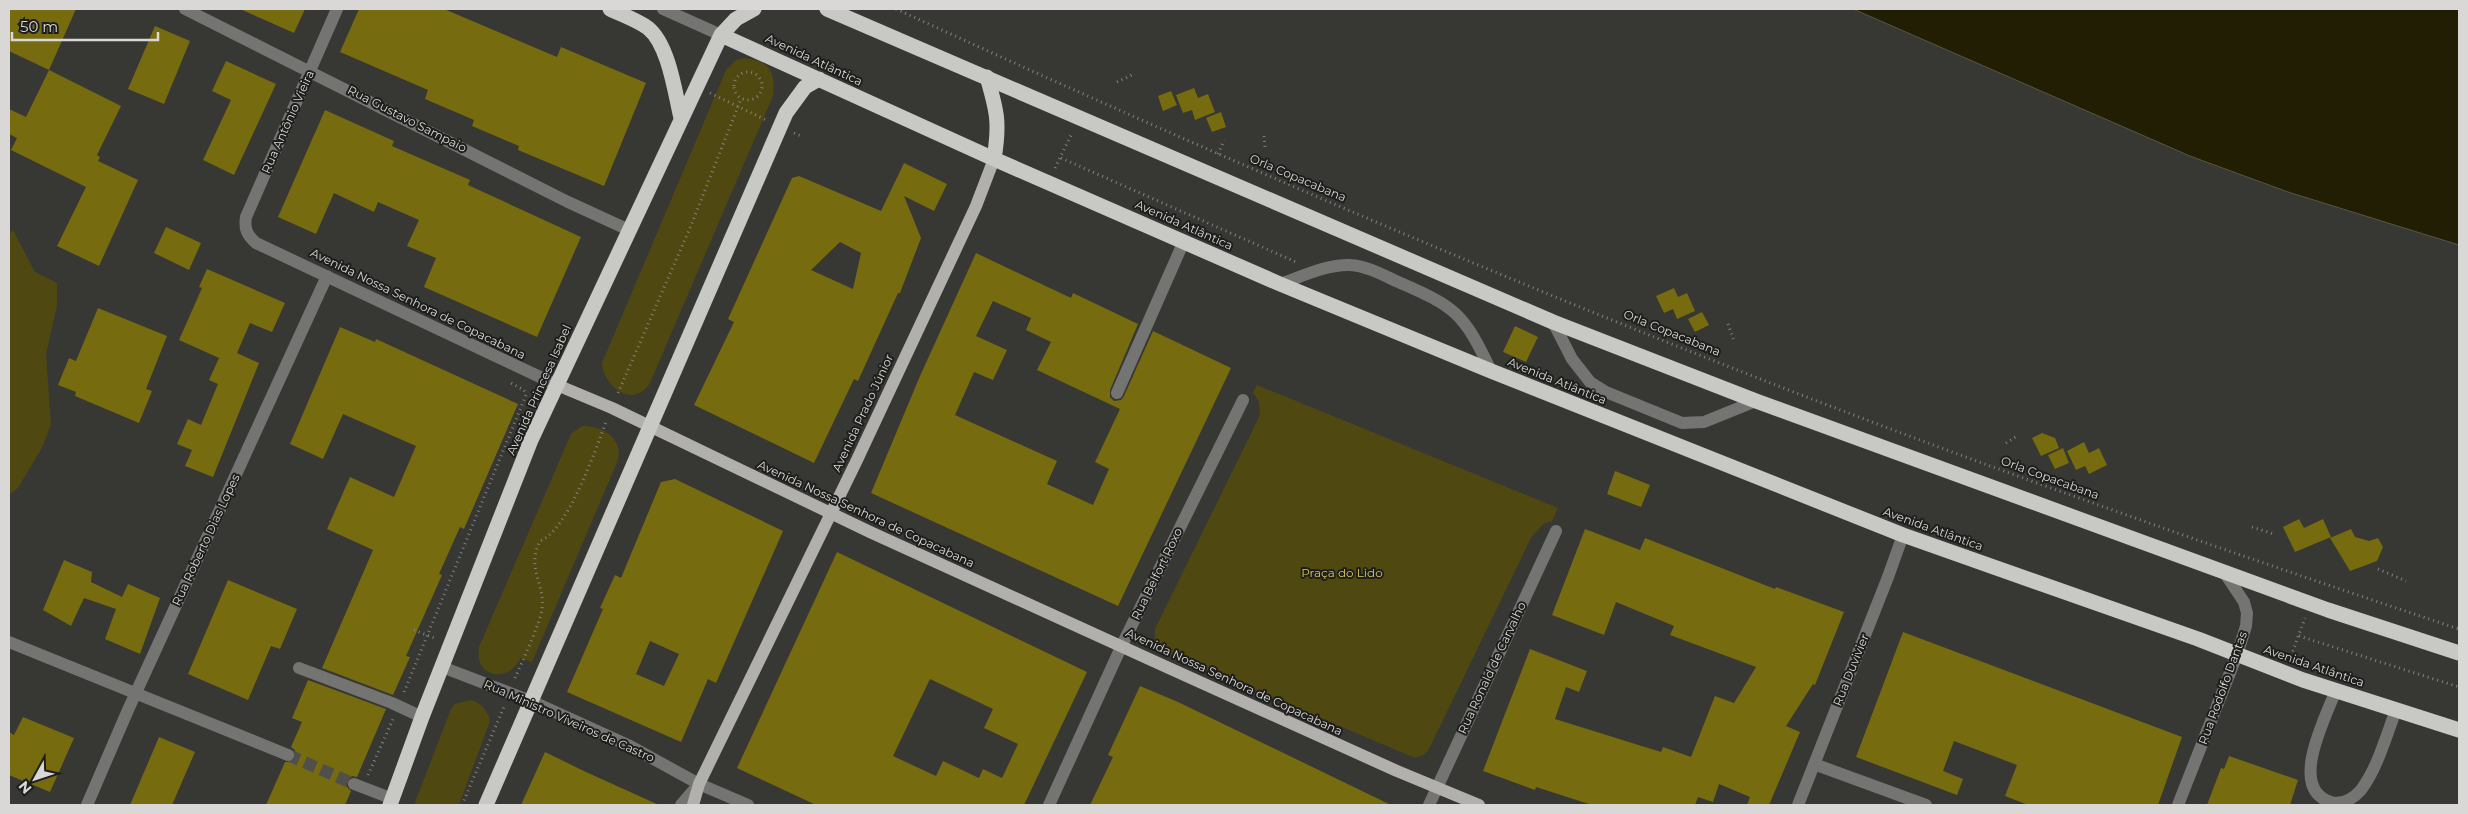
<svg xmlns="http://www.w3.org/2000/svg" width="2468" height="814" font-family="Montserrat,sans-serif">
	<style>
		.green { fill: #504811 }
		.water { fill: #211e04; stroke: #585643 }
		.building { fill: #776b0f; fill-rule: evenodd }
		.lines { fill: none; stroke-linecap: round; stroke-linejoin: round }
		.minor-tunnel { stroke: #4f4f4c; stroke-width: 12; stroke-dasharray: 12 6; stroke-linecap: butt }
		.path { stroke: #82827f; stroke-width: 3; stroke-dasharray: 1 4; stroke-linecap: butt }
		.minor { stroke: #747473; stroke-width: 12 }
		.major { stroke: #b1b0ad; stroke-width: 12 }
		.highway { stroke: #c8c8c5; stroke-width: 15 }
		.labels { text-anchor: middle; stroke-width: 4; stroke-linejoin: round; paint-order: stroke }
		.street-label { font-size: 12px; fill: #d9d8d7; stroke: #1e1e1d }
		.park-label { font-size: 12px; fill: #d8c857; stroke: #1e1e1d }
	</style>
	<rect width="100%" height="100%" fill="#373734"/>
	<!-- green -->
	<path class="green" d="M745 58C770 61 776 72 773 96L650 383C648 386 645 390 641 392 623 403 602 380 602 363L726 70 736 60Z
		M13 230 35 272 57 283V306L46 354 51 424 43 446 18 488 9 495V234Z
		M1257 385 1558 508 1552 521 1543 524 1531 538 1430 747 1425 754 1415 758 1163 651 1155 643V629L1260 415 1259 402 1253 392Z
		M582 426C603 426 623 438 618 460L532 662 521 658C506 686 473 675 479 647L571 434Z
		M471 700C483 704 487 710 490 721L459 805H414L451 709 455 704Z"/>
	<!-- water -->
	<path class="water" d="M1853 9H2459V245L2288 192 2190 156Z"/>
	<!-- building -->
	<path class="building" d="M9 9H76L49 70 9 51Z
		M240 9H305L294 33Z
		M359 9H444L557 57 561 47 646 83 604 186 518 150 519 146 472 126 474 120 425 99 428 90 340 52Z
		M155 26 190 41 164 104 128 89Z
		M226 61 276 84 234 175 203 160 231 100 212 91Z
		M49 70 121 106 97 155 100 157 98 161 138 180 99 266 57 246 86 187 11 150 17 138 9 134V109L26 117Z
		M1194 88 1198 98 1208 94 1215 112 1195 120 1192 110 1183 113 1176 95Z
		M1171 91 1177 105 1163 111 1158 96Z
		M325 110 394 141 392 146 470 180 468 185 581 237 537 337 424 287 436 258 407 246 419 220 378 202 374 212 334 193 316 234 278 217Z
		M1221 112 1226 127 1212 132 1206 118Z
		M904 163 947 184 934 211 904 196 921 238 900 293H898L858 381 854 379 814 463 694 405 734 322 728 319 792 178 799 176 881 211ZM840 242 861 253 853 289 811 270Z
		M166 227 201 243 189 270 154 253Z
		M976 253 1071 298 1073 293 1138 324 1110 390V397L1114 401 1121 400 1124 396 1153 331 1231 368 1118 606 871 493 920 376ZM993 301 1031 318 1026 330 1051 342 1037 370 1120 409 1095 462 1109 469 1093 505 1047 484 1057 461 955 415 974 372 993 380 1007 350 976 336Z
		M207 269 285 303 272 332 250 323 237 353 259 363 213 477 185 466 192 450 177 444 188 419 201 425 218 384 209 380 219 358 179 340 202 288 199 287Z
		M1674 288 1678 297 1687 293 1695 311 1677 319 1673 309 1664 313 1656 296Z
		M98 308 167 336 146 389 152 391 139 423 75 396 76 392 58 385 69 358 76 361Z
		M1702 312 1709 325 1695 332 1688 319Z
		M1515 326 1538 337 1526 362 1503 352Z
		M340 327 375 342 376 339 518 404 464 529 460 527 439 574 442 575 406 656 410 657 393 695 322 668 373 550 327 529 350 477 394 497 416 446 343 414 323 459 290 444Z
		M2042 433 2055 438 2059 448 2041 456 2032 438Z
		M2084 442 2089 453 2099 448 2107 465 2089 474 2085 466 2076 470 2067 451Z
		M2063 448 2069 463 2055 469 2048 455Z
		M1615 471 1650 485 1641 507 1607 494Z
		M675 479 783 531 716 683 708 679 681 742 567 692 603 609 600 608 615 575 621 578 661 482ZM650 641 679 654 664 686 636 674Z
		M2299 519 2304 528 2323 519 2331 537 2295 552 2283 527Z
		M1585 529 1640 550 1645 538 1775 589 1776 587 1844 612 1815 685 1813 684 1786 726 1800 732 1769 805H1747L1750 797 1719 784 1713 802 1698 797 1695 805H1592L1536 787 1535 790 1483 771 1530 649 1587 671 1579 692 1566 687 1555 719 1661 752 1663 747 1691 757 1715 696 1734 703 1756 667 1670 635 1674 626 1616 602 1604 635 1552 615Z
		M2351 529 2355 537 2369 541 2378 538 2383 547 2377 561 2350 571 2330 538Z
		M837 552 1087 672 1024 805H816L737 768ZM930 679 993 709 984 728 1018 744 1002 778 983 769 979 778 943 761 936 776 893 756Z
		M64 560 92 572 91 582 122 597 128 584 160 598 140 654 105 639 116 609 84 598 71 626 43 610Z
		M228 580 297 609 280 649 271 646 248 700 188 674Z
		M1903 632 2182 737 2158 805H2028L2005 796 2017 765 1954 741 1943 771 1963 779 1957 795 1856 757Z
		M308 680 386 709 357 777 352 776 347 781 346 786 351 791 345 805H266L285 762H293L296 758 295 750 291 747 302 722 292 718Z
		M1140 686 1178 702 1391 805H1090L1113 757 1108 755Z
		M23 717 74 738 50 792 9 775V732L14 735Z
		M159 737 195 752 172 805H130Z
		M545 752 586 772 659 805H521Z
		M2229 756 2298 780 2290 805H2207L2221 768 2224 769Z"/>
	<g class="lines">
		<!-- minor-tunnel -->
		<path class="minor-tunnel" d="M288 755 354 784"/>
		<!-- path -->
		<path class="path" d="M896 9C1292 191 1696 363 2107 508 2224 550 2342 590 2459 629
			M734 86a14 14 0 1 1 28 0a14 14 0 1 1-28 0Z
			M1117 82 1132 75
			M710 93 766 120
			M794 133 803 137
			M1264 136 1265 147
			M1218 154 1224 140
			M1061 158 1296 262
			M1055 168 1072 133
			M1728 324 1734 341
			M618 393 690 228 741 99
			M2006 443 2017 436
			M2252 527 2274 534
			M2378 569 2406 581
			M414 630 437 639
			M2299 636 2459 687
			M2291 656 2305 618
			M515 678C522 662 540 624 542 609 545 582 526 569 540 541 568 530 595 451 606 422
			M404 692 526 395 524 390 509 382
			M368 775 393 719
			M462 805 504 707"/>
		<!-- minor -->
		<path class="minor" d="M185 9 568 202 629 230
			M337 9 246 217C244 229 247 235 256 243L557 385
			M663 9 721 35
			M1280 284C1301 277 1327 264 1350 265 1366 266 1381 274 1396 281 1456 307 1463 312 1491 371
			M1553 322 1572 359 1590 382 1606 392 1682 423 1704 422 1756 401
			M1117 393 1184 241
			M9 642 288 755
			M442 667 531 701 630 746 699 784 748 805
			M299 668 392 703 422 717
			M2336 690C2326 717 2287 789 2331 802 2343 805 2353 799 2361 790 2378 767 2386 736 2396 710
			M1814 764 1926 805
			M354 784 393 799
			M87 805 128 710 327 276
			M681 805 699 784
			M1049 805 1122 645 1243 400
			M1429 805 1556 531
			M1798 805 1888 577 1903 535
			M2178 805 2237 655 2246 626 2247 613 2244 602 2224 572"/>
		<!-- major -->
		<path class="major" d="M557 385 612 408 870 532 1171 669 1397 771 1479 805
			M693 805 699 784 856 462 976 206 994 159"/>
		<!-- highway -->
		<path class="highway" d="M610 9C622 15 637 20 648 28 669 45 675 93 681 118
			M827 9 1553 322 1756 401 2328 610 2459 653
			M721 35 994 159 1280 284 1491 371 1903 535 2198 639 2303 680 2459 730
			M987 77C997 111 1000 123 994 159
			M390 805 422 717 531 440 721 35 736 19 754 9
			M486 805 786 113 805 87 819 79"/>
	</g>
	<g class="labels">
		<!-- street labels -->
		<g class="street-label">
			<text transform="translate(814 60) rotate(25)" y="4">Avenida Atlântica</text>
			<text transform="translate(407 119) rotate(27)" y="4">Rua Gustavo Sampaio</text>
			<text transform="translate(288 122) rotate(-66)" y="4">Rua Antônio Vieira</text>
			<text transform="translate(1298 178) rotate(23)" y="4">Orla Copacabana</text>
			<text transform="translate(1184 225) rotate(24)" y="4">Avenida Atlântica</text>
			<text transform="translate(418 304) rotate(26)" y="4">Avenida Nossa Senhora de Copacabana</text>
			<text transform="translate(1672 333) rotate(22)" y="4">Orla Copacabana</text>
			<text transform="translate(1557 381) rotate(22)" y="4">Avenida Atlântica</text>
			<text transform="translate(539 390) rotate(-66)" y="4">Avenida Princesa Isabel</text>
			<text transform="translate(863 413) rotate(-65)" y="4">Avenida Prado Júnior</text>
			<text transform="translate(2050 478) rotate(20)" y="4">Orla Copacabana</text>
			<text transform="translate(866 514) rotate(25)" y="4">Avenida Nossa Senhora de Copacabana</text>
			<text transform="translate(1933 529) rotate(20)" y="4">Avenida Atlântica</text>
			<text transform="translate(206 540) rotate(-65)" y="4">Rua Roberto Dias Lopes</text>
			<text transform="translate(1157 574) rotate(-64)" y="4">Rua Belfort Roxo</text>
			<text transform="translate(2314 666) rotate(19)" y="4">Avenida Atlântica</text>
			<text transform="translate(1492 668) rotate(-65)" y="4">Rua Ronald de Carvalho</text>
			<text transform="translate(1851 670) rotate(-68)" y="4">Rua Duvivier</text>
			<text transform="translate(1234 682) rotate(25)" y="4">Avenida Nossa Senhora de Copacabana</text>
			<text transform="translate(2223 688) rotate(-70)" y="4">Rua Rodolfo Dantas</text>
			<text transform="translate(569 721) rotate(24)" y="4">Rua Ministro Viveiros de Castro</text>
		</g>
		<!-- park labels -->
		<g class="park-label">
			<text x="1342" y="577">Praça do Lido</text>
		</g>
	</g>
	<!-- border -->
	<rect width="2468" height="814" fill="none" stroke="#d9d8d7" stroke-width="20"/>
	<!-- north arrow -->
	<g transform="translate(35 779) rotate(230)" stroke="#1e1e1d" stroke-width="4" paint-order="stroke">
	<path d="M0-4L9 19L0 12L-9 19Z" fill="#d9d8d7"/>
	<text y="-8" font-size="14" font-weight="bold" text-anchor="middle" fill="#d9d8d7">N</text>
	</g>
	<!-- scale -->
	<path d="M12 32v8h146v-8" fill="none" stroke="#d9d8d7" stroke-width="2.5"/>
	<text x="20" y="32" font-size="15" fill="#d9d8d7" stroke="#1e1e1d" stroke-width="4" paint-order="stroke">50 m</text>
</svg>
